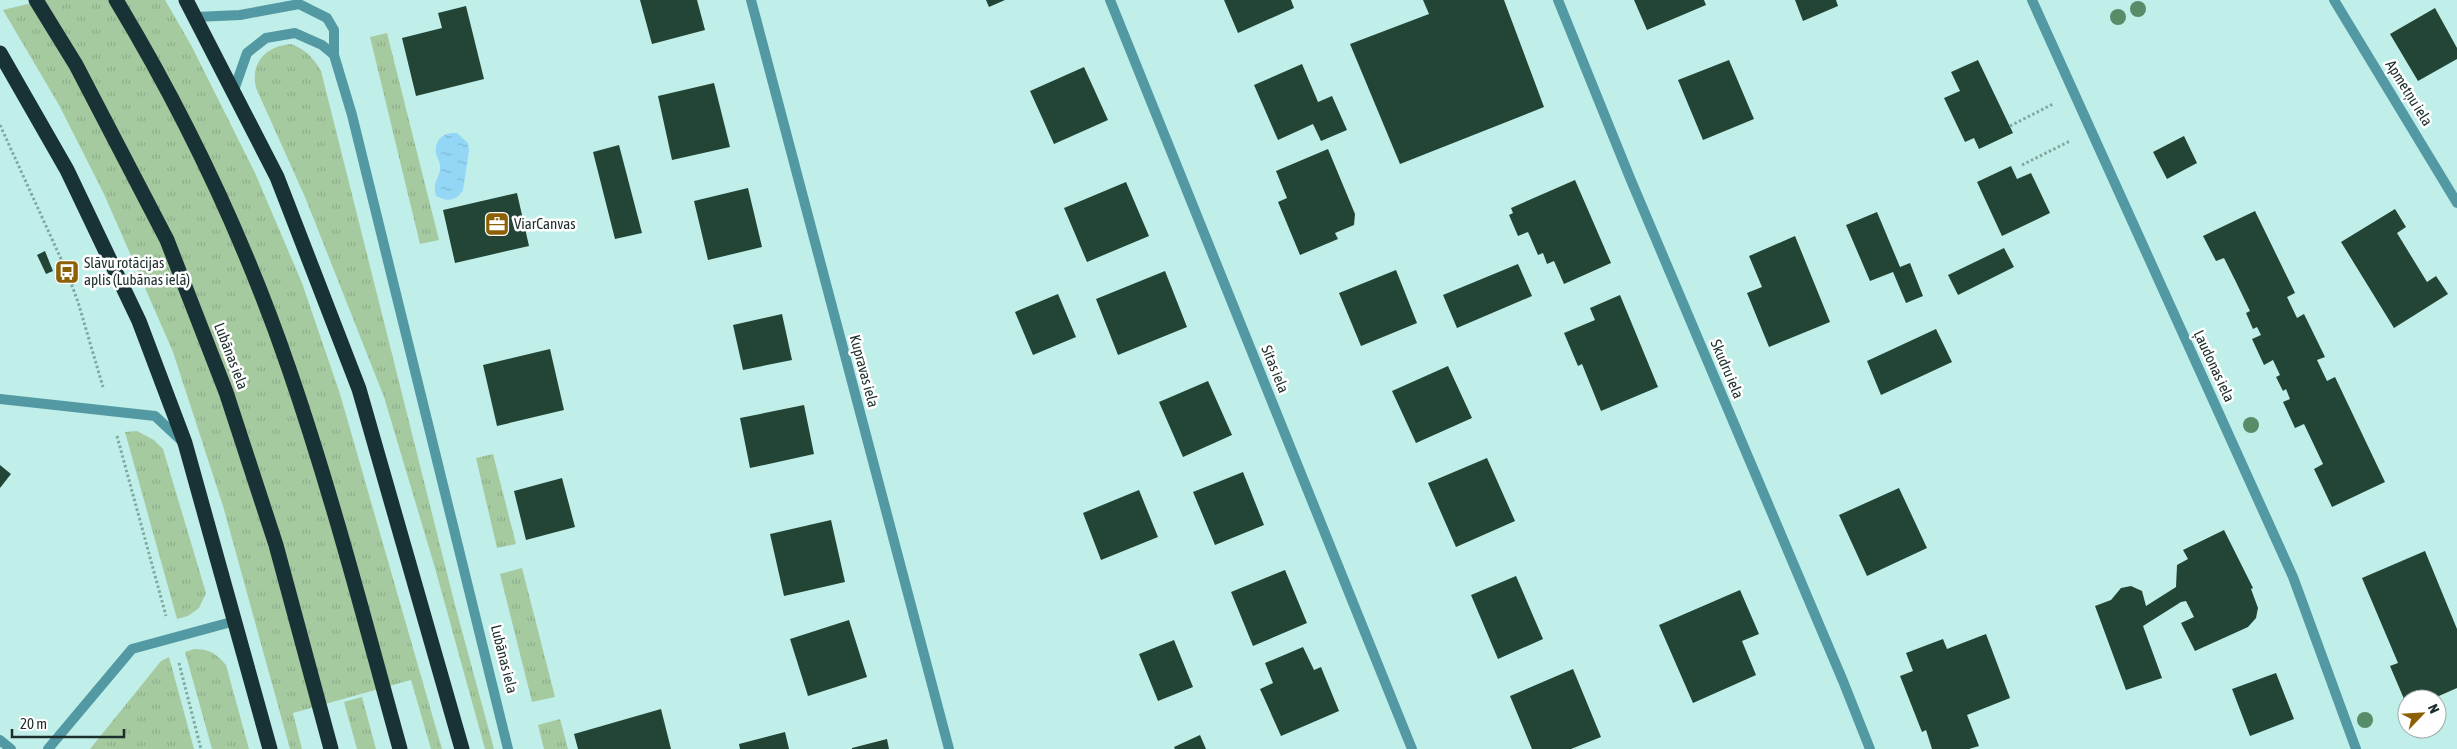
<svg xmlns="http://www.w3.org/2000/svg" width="2457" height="749" font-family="'Asap Condensed',sans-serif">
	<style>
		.grass { fill: url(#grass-tufts) }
		.water { fill: url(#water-ripples) }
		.building { fill: #224536 }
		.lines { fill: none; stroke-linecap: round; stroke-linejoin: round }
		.path { stroke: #82a7a2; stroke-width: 3; stroke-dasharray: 2.5 2.5; stroke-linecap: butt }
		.lane { stroke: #5399a3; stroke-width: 10 }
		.street { stroke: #5399a3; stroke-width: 10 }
		.highway { stroke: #193236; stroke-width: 15 }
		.tree { fill: #578c69 }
		.labels { text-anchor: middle; stroke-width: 5; stroke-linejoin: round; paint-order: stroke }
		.street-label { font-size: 15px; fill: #1c2f2c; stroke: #fff }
		.poi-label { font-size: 15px; fill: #1c2f2c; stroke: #fff; text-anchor: start }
	</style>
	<defs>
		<pattern id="grass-tufts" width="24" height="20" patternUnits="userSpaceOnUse" patternTransform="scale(1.25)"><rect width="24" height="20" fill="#a5caa0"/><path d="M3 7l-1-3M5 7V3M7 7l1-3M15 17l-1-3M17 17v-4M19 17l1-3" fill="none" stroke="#8dae8a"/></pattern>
		<pattern id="water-ripples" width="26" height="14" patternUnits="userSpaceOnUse" patternTransform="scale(1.25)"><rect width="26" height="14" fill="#93d6f5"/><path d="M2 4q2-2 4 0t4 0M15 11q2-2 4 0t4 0" fill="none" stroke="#7eb8d2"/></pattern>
	</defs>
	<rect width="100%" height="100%" fill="#c0efe9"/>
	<!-- grass -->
	<path class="grass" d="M44 0H165L191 45 255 173 302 283 340 394 442 749H431L411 680 293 713 302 749H290L223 506 173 352 104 194 59 105 3 10Z
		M387 33 439 240 420 244 370 37Z
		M291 44C306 50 313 57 321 71L455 605 494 749H485L435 568 384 397 305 197 256 88C250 63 266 46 291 44Z
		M137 431 154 440 163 449 206 593 199 608 188 616 177 619 125 432Z
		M493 454 516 544 497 548 476 458Z
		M522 568 555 697 532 702 500 574Z
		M194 649C209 649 216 653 226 665L249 749H212L185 652Z
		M169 657 194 749H90L161 661Z
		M362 697 376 749H357L344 702Z
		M560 719 568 749H544L538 725Z"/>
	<!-- water -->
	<path class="water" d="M457 133 468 143 469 151 463 190C457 201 447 202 436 196 432 179 441 178 440 166 440 162 437 158 436 154 434 139 444 132 457 133Z"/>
	<!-- building -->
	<path class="building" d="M640 0H697L705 30 652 44Z
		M986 0H1005L989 7Z
		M1224 0H1291L1294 8 1238 33Z
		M1423 0H1504L1544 107 1400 164 1350 44 1429 14Z
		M1634 0H1704L1706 5 1647 30Z
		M1795 0H1836L1838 6 1803 21Z
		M466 6 484 79 416 96 402 38 442 28 438 13Z
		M2435 8 2457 48V59L2418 81 2390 34Z
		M1729 60 1754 119 1703 140 1678 80Z
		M1978 60 2013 133 1979 149 1974 138 1965 142 1944 98 1960 91 1951 72Z
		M1302 64 1318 102 1332 96 1347 130 1321 141 1313 124 1278 140 1254 85Z
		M1084 67 1108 120 1054 144 1030 91Z
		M714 83 730 147 672 160 658 96Z
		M2184 136 2197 163 2167 179 2153 152Z
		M619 145 642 233 615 239 593 152Z
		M1328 149 1355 214 1354 225 1335 233 1338 239 1300 255 1278 202 1287 198 1276 171Z
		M2011 166 2017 179 2031 173 2050 213 2002 236 1977 182Z
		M1575 180 1611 263 1564 284 1554 261 1547 264 1543 253 1538 255 1528 232 1518 236 1509 215 1513 213 1511 208Z
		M1126 182 1149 236 1087 262 1064 208Z
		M748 188 762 247 708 260 694 201Z
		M517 193 529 246 455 263 443 210Z
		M2395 209 2406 227 2397 233 2427 282 2436 276 2448 294 2394 328 2341 242Z
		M2255 211 2295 293 2287 297 2297 318 2304 314 2325 357 2317 360 2327 381 2335 377 2385 482 2332 507 2314 469 2323 464 2304 424 2295 428 2283 402 2290 399 2286 389 2283 391 2276 377 2280 375 2273 360 2264 365 2252 339 2261 335 2257 327 2253 329 2246 313 2250 311 2236 282 2224 258 2216 261 2203 236Z
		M1877 212 1900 267 1910 263 1923 296 1906 303 1893 272 1870 281 1846 225Z
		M1795 236 1830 322 1769 347 1747 293 1762 287 1749 256Z
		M2004 248 2014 267 1958 295 1948 275Z
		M45 251 53 271 46 274 37 255Z
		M1518 264 1532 296 1457 328 1443 295Z
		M1396 270 1417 323 1361 346 1339 293Z
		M1165 271 1187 327 1118 355 1096 299Z
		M1058 294 1076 337 1033 355 1015 312Z
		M1620 295 1658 387 1601 411 1582 364 1578 366 1564 333 1595 320 1590 308Z
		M782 314 792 360 743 370 733 325Z
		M1936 329 1952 362 1881 395 1867 361Z
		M550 349 564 410 497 426 483 365Z
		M1448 366 1472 418 1416 443 1392 391Z
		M1208 381 1232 435 1183 457 1159 402Z
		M804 405 814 454 750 468 740 418Z
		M1487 458 1515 521 1456 547 1428 483Z
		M0 465 11 474 0 488Z
		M1243 472 1264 525 1215 545 1193 492Z
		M562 478 575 527 526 540 514 491Z
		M1899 488 1927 548 1867 576 1839 515Z
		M1139 490 1158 537 1101 560 1083 513Z
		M831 520 845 582 784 596 770 534Z
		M2224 530 2253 588 2251 589 2258 608 2256 618 2248 627 2195 651 2181 623 2194 617 2186 601 2181 602 2143 626 2162 678 2126 690 2095 606 2111 600 2121 588 2131 586 2142 591 2146 606 2176 587 2177 565 2188 559 2183 550Z
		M2425 551 2457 629V688L2432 699H2407V706L2390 666 2398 663 2362 578Z
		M1285 570 1307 623 1253 646 1231 592Z
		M1516 576 1543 639 1498 659 1471 595Z
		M1740 590 1759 634 1742 641 1756 675 1693 703 1659 625Z
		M849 620 867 677 808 696 790 639Z
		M1986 634 2010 698 1967 715 1979 746 1969 749H1932L1926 730 1922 732 1900 676 1913 671 1906 653 1943 639 1947 649Z
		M1174 640 1193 687 1158 701 1139 654Z
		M1303 647 1314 670 1321 667 1339 711 1281 736 1260 689 1273 683 1265 663Z
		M1573 669 1601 737 1571 749H1532L1510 696Z
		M2276 673 2294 719 2250 736 2232 689Z
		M661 709 671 749H578L574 734Z
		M785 732 789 749H740L739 744Z
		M1200 735 1206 749H1175L1174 747Z
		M887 739 889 749H852V748Z"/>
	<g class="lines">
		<!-- path -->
		<path class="path" d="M0 125 67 272 78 302 103 387
			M2010 126 2053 104
			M2022 165 2070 141
			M117 436 166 616
			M179 663 201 749"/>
		<!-- lane -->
		<path class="lane" d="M0 399 155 416 183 442
			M0 740 11 749
			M48 749 132 649 235 621"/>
		<!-- street -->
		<path class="street" d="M751 0 949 749
			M1110 0 1412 749
			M1558 0 1630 178 1843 681 1870 749
			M2032 0 2293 577 2356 749
			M2334 0 2457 203
			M196 17 240 15 299 4 327 18 334 30V55L352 115 508 749
			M234 90 247 53 266 38 295 33 322 45 334 55"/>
		<!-- highway -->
		<path class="highway" d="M36 0 76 65 167 240 226 392 276 545 331 749
			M116 0C186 116 245 241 289 369 332 494 365 622 400 749
			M186 0 277 177 359 389 462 749
			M0 53 67 170 139 321 185 443 270 749"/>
	</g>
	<!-- trees -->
	<g class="tree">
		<circle cx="2138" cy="9" r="8"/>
		<circle cx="2118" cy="17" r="8"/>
		<circle cx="2251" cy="425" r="8"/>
		<circle cx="2365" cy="720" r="8"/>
	</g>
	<!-- icons -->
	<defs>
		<symbol id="office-square" viewBox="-11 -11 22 22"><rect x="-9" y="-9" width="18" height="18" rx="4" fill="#8c6005" stroke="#fff"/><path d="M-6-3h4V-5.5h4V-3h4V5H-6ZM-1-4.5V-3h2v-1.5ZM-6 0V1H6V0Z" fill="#fff"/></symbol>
		<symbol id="bus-square" viewBox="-11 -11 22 22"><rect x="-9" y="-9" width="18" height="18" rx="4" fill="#8c6005" stroke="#fff"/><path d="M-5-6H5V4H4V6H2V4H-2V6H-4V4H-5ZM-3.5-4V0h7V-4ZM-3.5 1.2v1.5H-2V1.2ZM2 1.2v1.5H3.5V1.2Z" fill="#fff"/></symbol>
	</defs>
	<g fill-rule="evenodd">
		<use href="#office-square" x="483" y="210" width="28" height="28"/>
		<use href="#bus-square" x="53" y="258" width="28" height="28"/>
	</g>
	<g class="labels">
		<!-- street labels -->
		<g class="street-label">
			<text transform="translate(2409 93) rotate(58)" y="5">Apmetņu iela</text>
			<text transform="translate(231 356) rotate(69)" y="5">Lubānas iela</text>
			<text transform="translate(2214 366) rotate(65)" y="5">Ļaudonas iela</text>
			<text transform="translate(1275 369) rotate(68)" y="5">Sitas iela</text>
			<text transform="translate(1727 369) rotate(67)" y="5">Skudru iela</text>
			<text transform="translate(864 371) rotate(75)" y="5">Kupravas iela</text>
			<text transform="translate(504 659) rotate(76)" y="5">Lubānas iela</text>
		</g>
		<!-- poi labels -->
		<g class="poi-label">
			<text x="514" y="229">ViarCanvas</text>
			<text x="84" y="268">Slāvu rotācijas<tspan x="84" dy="17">aplis (Lubānas ielā)</tspan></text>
		</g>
	</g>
	<!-- north arrow -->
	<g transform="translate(2422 714) rotate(65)"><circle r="24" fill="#ffffff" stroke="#a4acab"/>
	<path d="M0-4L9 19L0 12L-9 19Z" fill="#8c6005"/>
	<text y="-8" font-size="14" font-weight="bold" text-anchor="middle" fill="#1c2f2c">N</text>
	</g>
	<!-- scale -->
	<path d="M12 729v8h112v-8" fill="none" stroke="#1c2f2c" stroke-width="2.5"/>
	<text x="20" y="729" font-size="15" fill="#1c2f2c" stroke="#ffffff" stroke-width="4" paint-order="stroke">20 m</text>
</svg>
